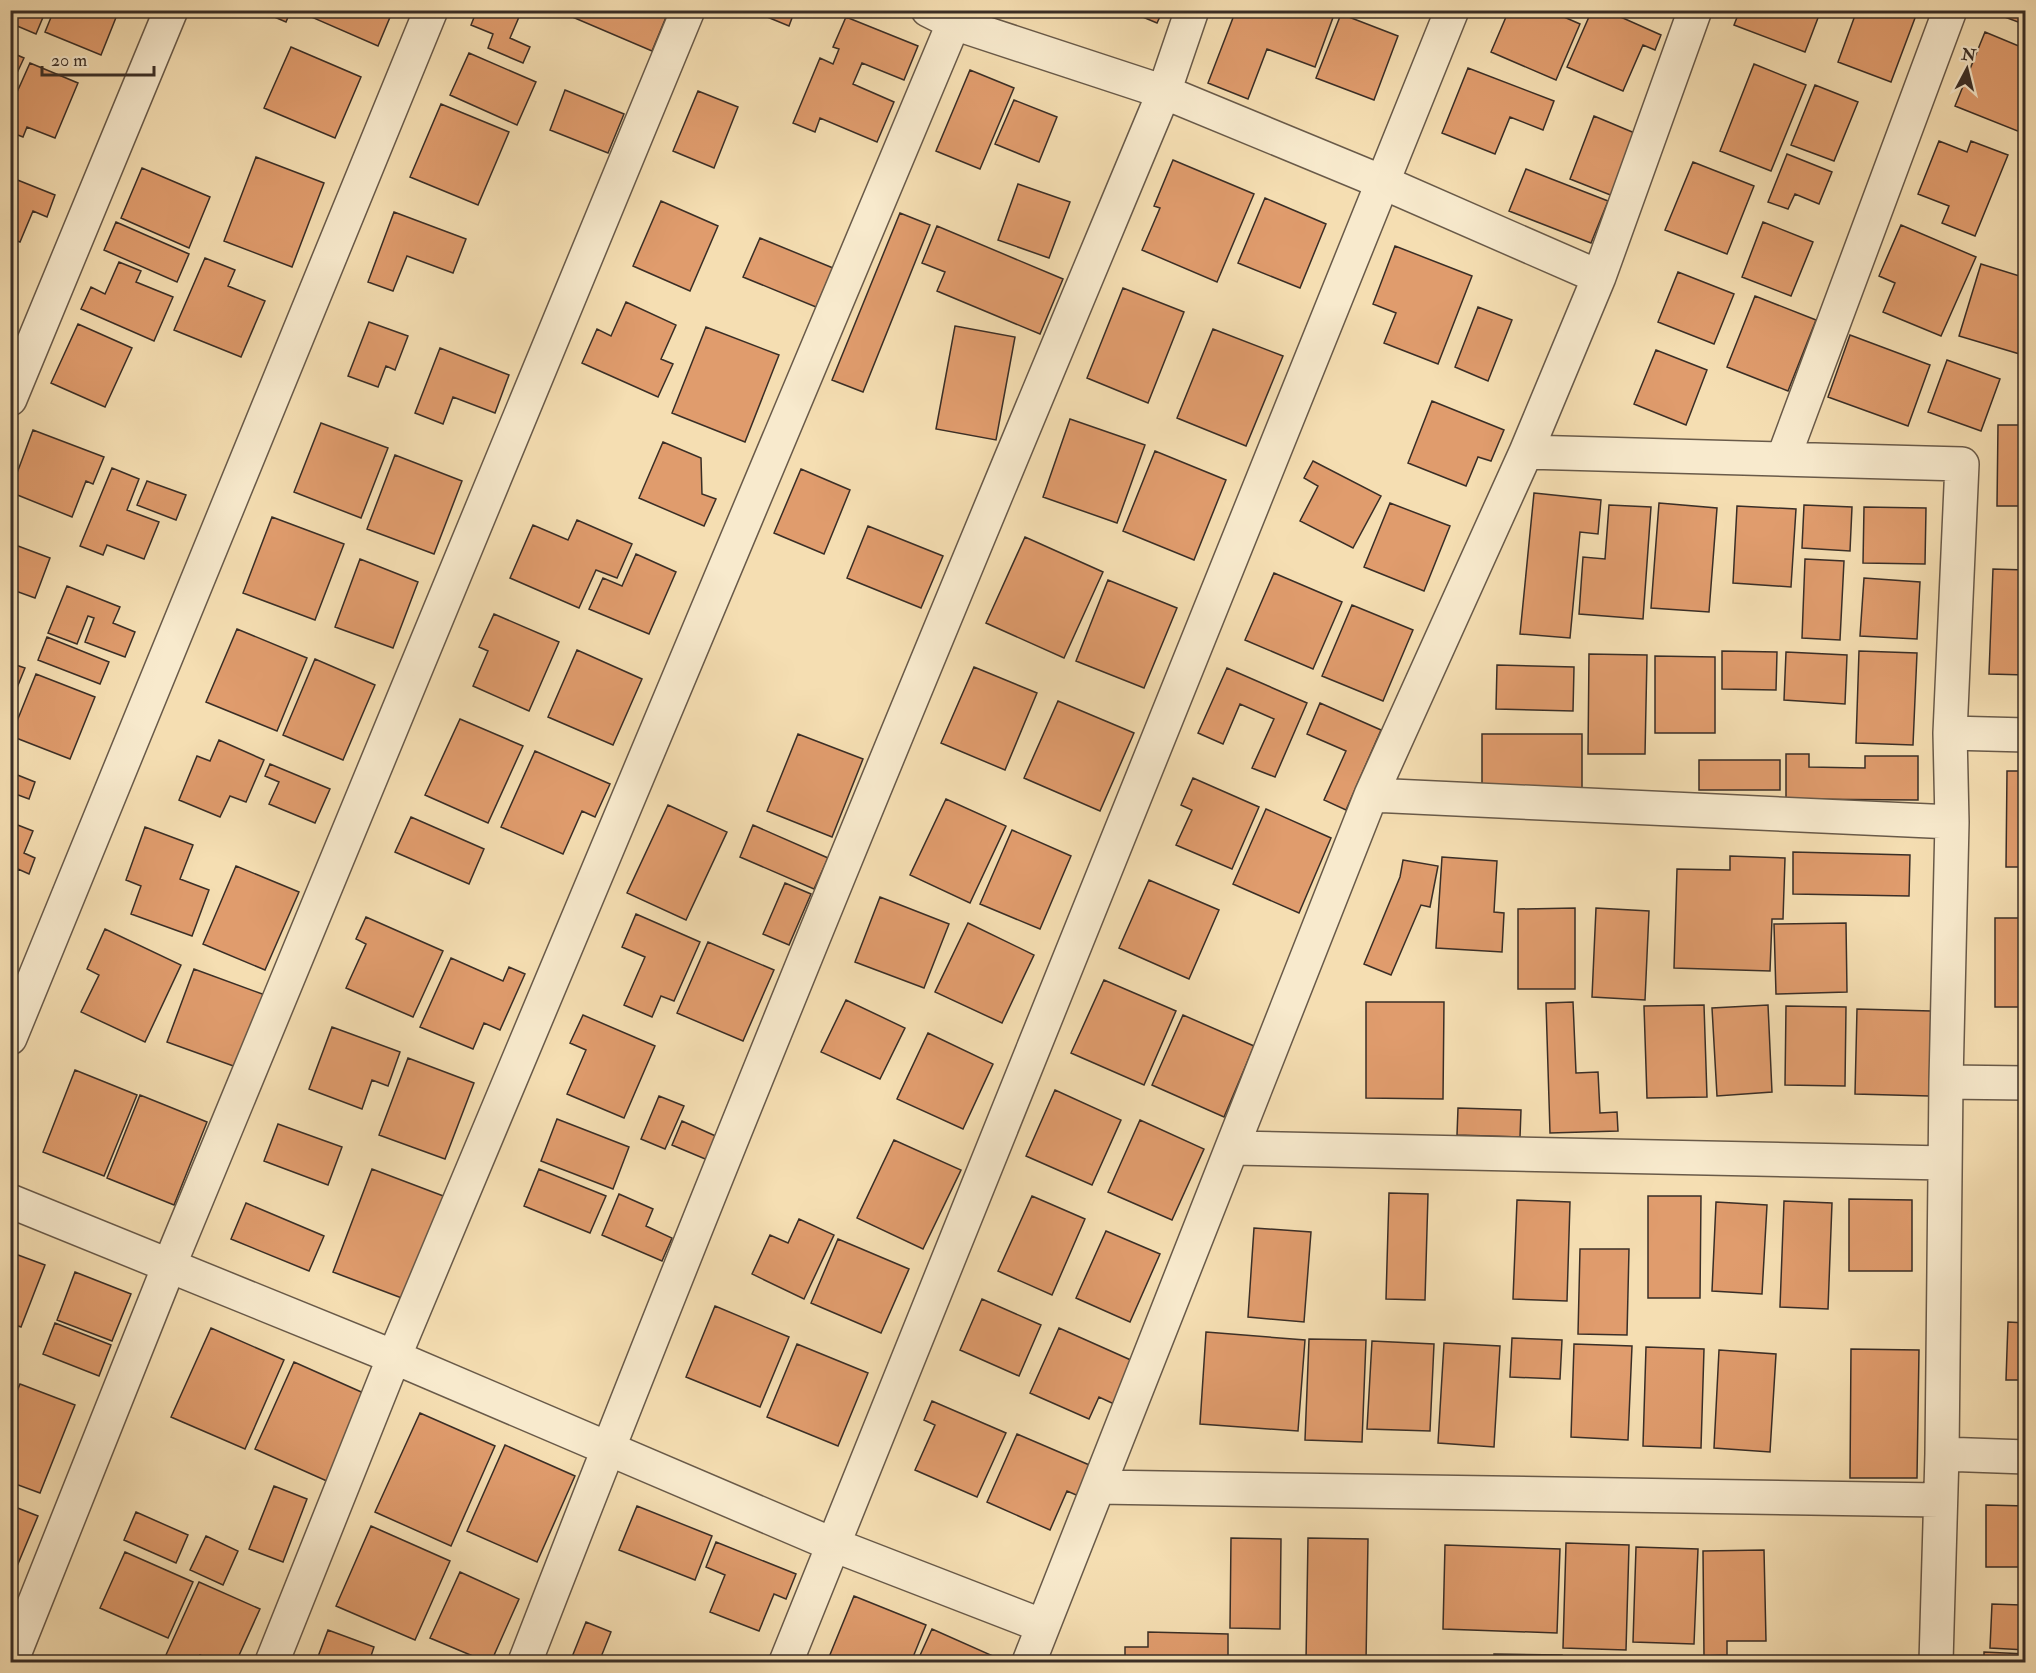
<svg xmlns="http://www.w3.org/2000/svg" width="2036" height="1673" font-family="'IM FELL Double Pica',serif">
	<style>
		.building { fill: #e09c6d; stroke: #3a2e26; stroke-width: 1.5 }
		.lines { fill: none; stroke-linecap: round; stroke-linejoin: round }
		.minor-casing { stroke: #695a49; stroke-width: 36 }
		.minor { stroke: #f8eacd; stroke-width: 33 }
	</style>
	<rect width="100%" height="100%" fill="#f5deb2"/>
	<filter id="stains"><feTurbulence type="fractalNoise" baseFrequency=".00333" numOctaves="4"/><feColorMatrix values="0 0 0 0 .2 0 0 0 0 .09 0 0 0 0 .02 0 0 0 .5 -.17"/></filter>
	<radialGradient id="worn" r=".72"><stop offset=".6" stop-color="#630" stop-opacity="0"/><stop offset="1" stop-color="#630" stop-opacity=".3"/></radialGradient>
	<!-- building -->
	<path class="building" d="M10 10H46L36 34 10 23Z
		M54 10H119L101 55 45 32Z
		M258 10H291L286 22Z
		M312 10H393L378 46 309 16Z
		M477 10H522L510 38 530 47 523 63 488 48 493 34 471 25Z
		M556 10H669L652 51Z
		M750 10H795L789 26Z
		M1126 10H1163L1157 23Z
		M1236 10H1332L1335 12 1315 67 1267 49 1248 99 1208 83Z
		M1509 10H1548L1580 24 1556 80 1491 52Z
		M1592 10H1605L1661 35 1655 50 1643 45 1623 91 1567 67Z
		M1740 10H1821L1805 52 1734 25Z
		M1857 10H1918L1891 82 1838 62Z
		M1995 10H2026V25L1994 13Z
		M1341 14 1398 36 1374 100 1316 78Z
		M846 17 918 46 904 80 862 63 853 84 894 102 877 142 820 118 815 132 793 123 820 58 833 64 839 49 833 47Z
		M1985 32 2026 49 2025 134 1955 106Z
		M291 47 361 77 335 138 264 108Z
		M10 52 24 58 10 88Z
		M469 53 536 82 517 125 450 95Z
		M30 63 78 83 55 138 27 127 23 137 10 132V108Z
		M1754 64 1806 85 1771 171 1720 151Z
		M1468 68 1554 101 1543 130 1510 117 1495 154 1442 133Z
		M970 70 1014 88 980 169 936 151Z
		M1815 85 1858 102 1834 161 1791 145Z
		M565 90 624 114 608 153 550 130Z
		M698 91 738 107 714 168 673 151Z
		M1014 100 1057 117 1039 162 995 144Z
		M441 104 509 132 478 205 410 177Z
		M1594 116 1637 134 1613 196 1570 179Z
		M1939 141 1967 152 1971 141 2008 155 1975 236 1942 223 1949 206 1918 194Z
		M1787 154 1832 172 1819 204 1795 194 1788 209 1768 202Z
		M256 157 324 183 292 267 224 241Z
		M1173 160 1254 194 1217 282 1142 250 1160 208 1154 206Z
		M1693 162 1754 186 1727 254 1665 230Z
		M142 168 210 197 189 248 121 218Z
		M1526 169 1608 201 1591 243 1509 211Z
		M10 177 55 195 47 217 33 211 20 242 10 238Z
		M1018 184 1070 202 1049 258 998 240Z
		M1265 198 1326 224 1300 288 1238 263Z
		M661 201 718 226 690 291 633 266Z
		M394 212 466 239 453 273 407 256 393 291 368 282Z
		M900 213 930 225 863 392 832 380Z
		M116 222 189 254 177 282 104 250Z
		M1763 222 1813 242 1791 296 1742 277Z
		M1901 225 1976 257 1941 336 1883 312 1895 283 1879 276Z
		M937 226 1063 279 1040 334 937 291 945 272 922 263Z
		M760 238 833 268 816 307 743 277Z
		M1395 246 1472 276 1438 364 1384 343 1396 313 1373 304Z
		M205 258 235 270 228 286 265 301 241 357 174 330Z
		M119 262 141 271 136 282 173 297 154 341 81 309 91 287 105 294Z
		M1981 264 2026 278V346L2023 355 1959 336Z
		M1678 272 1734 294 1714 344 1658 322Z
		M1123 288 1184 312 1148 403 1087 378Z
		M1755 296 1816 320 1788 391 1727 367Z
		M626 302 676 325 661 359 673 364 658 397 582 363 597 329 611 336Z
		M1478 307 1512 320 1488 381 1455 367Z
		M369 322 408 336 395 370 386 366 378 387 348 376Z
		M78 324 132 348 105 407 51 383Z
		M955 326 1015 337 996 440 936 429Z
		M706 327 779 355 745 442 672 413Z
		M1213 329 1283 356 1246 446 1177 418Z
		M1850 335 1930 365 1908 426 1828 397Z
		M440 348 509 375 495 413 453 397 443 424 415 413Z
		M1656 350 1707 370 1686 425 1634 404Z
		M1947 360 2000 379 1981 431 1928 412Z
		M1432 401 1504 430 1491 461 1478 457 1466 486 1408 463Z
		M1070 419 1145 445 1117 523 1043 497Z
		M321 423 388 448 361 518 294 492Z
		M1998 425H2026V506H1997Z
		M33 430 104 457 93 484 86 481 72 517 10 492Z
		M663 442 701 458 702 494 716 499 704 526 639 498Z
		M1155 451 1226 480 1194 560 1123 531Z
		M395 455 462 481 434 554 367 529Z
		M1313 461 1381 496 1353 548 1300 521 1318 486 1304 478Z
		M112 468 139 479 127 510 159 522 144 559 107 545 103 555 80 546Z
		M801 469 850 490 824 554 774 533Z
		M147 481 186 495 176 520 137 505Z
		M1534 493 1601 500 1598 534 1580 532 1570 638 1520 634Z
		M1390 503 1450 526 1424 591 1364 567Z
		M1659 503 1717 508 1709 612 1651 608Z
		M1609 505 1651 507 1643 619 1579 614 1583 557 1605 559Z
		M1804 505 1852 507 1850 551 1802 548Z
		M1737 506 1796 509 1791 587 1733 583Z
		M1864 507 1926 508 1925 564 1863 563Z
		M272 517 344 544 315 620 243 593Z
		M577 520 632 544 617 578 596 570 579 608 510 578 533 525 568 540Z
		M868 526 943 556 921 608 847 578Z
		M1025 537 1103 572 1064 658 986 623Z
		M10 543 50 558 35 598 10 589Z
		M636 554 676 572 649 634 589 609 603 578 622 586Z
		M360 559 418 582 393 648 335 627Z
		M1805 559 1844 561 1840 640 1802 638Z
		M1993 569 2026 570V675L1989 674Z
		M1274 573 1342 602 1313 669 1245 640Z
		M1864 578 1920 582 1917 639 1860 636Z
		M1108 580 1177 608 1144 688 1076 661Z
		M67 586 120 607 113 623 135 632 125 657 85 642 94 618 88 616 77 644 48 633Z
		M1352 605 1413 630 1383 701 1322 676Z
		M494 614 559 642 529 711 473 686 488 651 479 647Z
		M237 629 307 658 277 731 206 702Z
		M47 637 109 662 100 684 38 660Z
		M577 650 642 679 613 745 548 717Z
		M1722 651 1777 652 1776 690 1722 689Z
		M1859 651 1917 653 1913 745 1856 743Z
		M1786 652 1847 655 1845 704 1784 700Z
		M1589 654 1647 655 1645 754H1588Z
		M1655 656 1715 657V733H1655Z
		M315 659 375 685 343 760 283 735Z
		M10 663 25 668 10 705Z
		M1497 665 1574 667 1573 711 1496 709Z
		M974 667 1037 693 1005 770 941 743Z
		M1227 668 1307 703 1275 777 1252 768 1274 719 1240 704 1223 744 1198 733Z
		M36 674 95 697 70 759 11 736Z
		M1058 701 1134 733 1100 811 1024 778Z
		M1320 703 1381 730 1346 810 1324 800 1346 751 1307 734Z
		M460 719 523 746 488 823 425 795Z
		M798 734 863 759 832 837 767 811Z
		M1482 734H1582V794H1482Z
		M219 740 264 760 246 802 230 796 220 817 179 800 197 756 210 761Z
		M535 751 610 784 595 817 582 811 563 854 501 827Z
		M1786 754H1809V767L1865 768V756H1918V800L1786 799Z
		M1699 760H1780V790H1699Z
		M270 764 330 789 315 823 269 804 279 782 265 776Z
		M2007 771H2026V867H2006Z
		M10 772 35 782 29 799 10 792Z
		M1193 778 1259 807 1232 869 1176 845 1192 810 1181 805Z
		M946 799 1006 826 970 903 910 875Z
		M668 805 727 832 686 920 627 893Z
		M1266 809 1331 838 1299 913 1233 884Z
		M411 817 484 849 469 884 395 852Z
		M10 822 33 831 24 853 35 858 29 874 18 869 11 887Z
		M753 825 828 858 814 889 740 857Z
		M145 827 193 845 180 879 209 890 192 936 131 914 141 886 126 880Z
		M1012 830 1071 856 1040 929 980 904Z
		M1793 852 1910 855 1909 896 1793 894Z
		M1730 856 1785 858 1783 919H1772L1770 971 1674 968 1677 869 1730 870Z
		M1442 857 1497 861 1494 912 1504 913 1502 952 1436 948Z
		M1403 860 1438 866 1430 907 1421 905 1391 975 1364 964 1400 877Z
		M236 866 299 892 265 970 203 944Z
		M1149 880 1219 910 1189 979 1119 948Z
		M785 883 811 894 789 945 763 934Z
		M880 897 949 924 924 988 855 962Z
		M1575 908V989H1518V909Z
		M1596 908 1649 911 1645 1000 1592 997Z
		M636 914 700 942 674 1001 661 996 652 1017 624 1005 645 957 622 947Z
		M366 917 443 951 413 1017 346 988 366 944 356 939Z
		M1995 918H2026V1007H1995Z
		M968 923 1034 955 1002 1023 935 992Z
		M1846 923 1847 992 1776 994 1774 924Z
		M105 929 181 965 145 1042 81 1012 99 975 87 969Z
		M708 942 774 970 743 1041 677 1013Z
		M451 958 503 981 509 967 525 974 500 1030 484 1023 473 1049 420 1027Z
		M194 969 265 995 239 1068 167 1042Z
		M1104 980 1176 1011 1144 1085 1071 1053Z
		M846 1000 905 1028 880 1079 821 1052Z
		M1366 1002H1444L1443 1099 1366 1098Z
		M1573 1002 1576 1073 1598 1072 1600 1113 1617 1112 1618 1131 1550 1133 1546 1003Z
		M1704 1005 1707 1097 1647 1098 1644 1006Z
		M1768 1005 1772 1092 1717 1096 1712 1008Z
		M1786 1006 1846 1007 1845 1086 1785 1085Z
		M1857 1009 1931 1011 1929 1096 1855 1094Z
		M583 1015 655 1046 624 1118 567 1094 586 1050 570 1043Z
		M1183 1015 1254 1046 1224 1117 1152 1085Z
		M332 1027 400 1052 388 1086 372 1080 362 1109 309 1089Z
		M928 1033 993 1064 963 1129 897 1099Z
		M408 1058 474 1083 445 1159 379 1135Z
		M75 1070 137 1095 104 1176 43 1152Z
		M1055 1090 1121 1120 1092 1185 1026 1156Z
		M140 1095 207 1122 174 1205 107 1178Z
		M659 1096 684 1106 665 1149 641 1139Z
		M1458 1108 1521 1110 1520 1137 1457 1135Z
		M557 1119 629 1147 613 1189 541 1161Z
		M1140 1120 1204 1149 1172 1220 1108 1192Z
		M682 1121 720 1138 710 1161 672 1145Z
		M278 1124 342 1147 328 1185 264 1161Z
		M894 1140 961 1170 923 1249 857 1218Z
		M372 1169 446 1197 407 1300 333 1272Z
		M539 1169 606 1196 590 1233 524 1206Z
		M1389 1193 1428 1194 1425 1300 1386 1299Z
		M619 1194 653 1209 646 1226 672 1238 662 1261 602 1235Z
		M1032 1196 1085 1219 1052 1295 998 1271Z
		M1648 1196H1701L1700 1298H1648Z
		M1849 1199 1912 1200V1271H1849Z
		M1517 1200 1570 1202 1567 1301 1513 1299Z
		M1784 1201 1832 1203 1828 1309 1780 1307Z
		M1716 1202 1767 1205 1762 1294 1712 1291Z
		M246 1203 324 1236 309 1271 231 1239Z
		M799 1219 834 1235 804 1299 752 1274 770 1235 788 1243Z
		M1254 1228 1311 1232 1304 1322 1248 1317Z
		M1106 1231 1160 1254 1130 1322 1076 1298Z
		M838 1239 909 1269 881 1333 811 1303Z
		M1580 1249H1629L1627 1335 1578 1334Z
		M10 1252 45 1265 21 1327 10 1323Z
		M75 1272 131 1294 112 1341 57 1320Z
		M982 1299 1041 1325 1019 1376 960 1350Z
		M715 1306 789 1337 760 1407 686 1377Z
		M2008 1322 2026 1323V1380H2006Z
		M55 1323 111 1345 99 1376 43 1354Z
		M211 1328 284 1360 245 1449 171 1417Z
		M1059 1328 1133 1361 1114 1404 1099 1397 1089 1419 1030 1393Z
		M1206 1332 1305 1340 1298 1431 1200 1424Z
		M1512 1338 1562 1340 1560 1379 1510 1377Z
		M1309 1339 1366 1340 1362 1442 1305 1440Z
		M1372 1341 1434 1344 1430 1431 1367 1429Z
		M1444 1343 1500 1346 1494 1447 1438 1443Z
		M797 1344 868 1373 838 1446 767 1417Z
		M1574 1344 1632 1346 1628 1440 1571 1437Z
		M1646 1347 1704 1349 1701 1448 1643 1446Z
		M1851 1349 1919 1350 1917 1478H1850Z
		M1719 1350 1776 1354 1770 1452 1714 1448Z
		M294 1362 368 1395 329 1482 255 1449Z
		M20 1384 75 1405 40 1493 10 1482V1408Z
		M932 1401 1006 1433 977 1497 915 1470 935 1425 924 1420Z
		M420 1413 495 1446 451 1546 375 1512Z
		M1017 1434 1094 1467 1081 1497 1067 1491 1050 1530 987 1502Z
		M505 1445 575 1476 537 1562 467 1531Z
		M274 1486 307 1499 283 1562 249 1549Z
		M10 1505 38 1516 10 1583Z
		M1986 1505 2026 1506V1567H1986Z
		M637 1506 712 1536 695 1580 619 1550Z
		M136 1512 188 1535 176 1563 124 1540Z
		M371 1526 450 1561 415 1640 336 1606Z
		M206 1536 238 1551 223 1585 190 1570Z
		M1231 1538 1281 1539 1280 1629 1230 1628Z
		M1308 1538 1368 1539 1366 1662 1306 1661Z
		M716 1542 796 1574 786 1599 774 1594 759 1631 710 1612 725 1575 706 1567Z
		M1566 1543 1629 1545 1626 1650 1563 1648Z
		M1445 1545 1560 1549 1557 1633 1443 1629Z
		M1636 1547 1698 1549 1694 1644 1633 1642Z
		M1764 1550 1766 1641H1727V1655L1704 1656 1703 1551Z
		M125 1552 193 1582 168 1638 100 1608Z
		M460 1572 519 1599 491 1662H487L430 1638Z
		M2023 1579H2026V1650L1990 1648 1992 1604 2021 1605Z
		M199 1582 260 1609 236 1662H216L200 1655 197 1662H177L165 1657Z
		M854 1596 926 1625 911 1662H827Z
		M586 1622 611 1632 599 1662H570Z
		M932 1629 1002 1660 1001 1662H917Z
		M328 1630 374 1647 369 1662H316Z
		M1148 1632 1228 1634V1662H1125V1647H1148Z
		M1984 1652 2026 1654V1662H1984Z
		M1494 1654 1562 1655V1662H1494Z"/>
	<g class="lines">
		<defs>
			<path id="minor" d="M928 10 954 23 1164 92 1382 182 1599 277
				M10 399 171 10
				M1526 452 1962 464 1950 733 1952 822 1946 1082 1942 1454 1936 1662
				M1783 459 1950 10
				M1950 733 2026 735
				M1371 795 1952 822
				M10 1038 431 10
				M1946 1082 2026 1083
				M1233 1148 1945 1163
				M10 1201 394 1357 834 1545 1043 1626
				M1942 1454 2026 1457
				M1098 1487 1939 1500
				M11 1662 169 1266 688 10
				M272 1662 394 1357 959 10
				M525 1662C729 1135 946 613 1164 92L1192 10
				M786 1662 1452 10
				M1029 1662 1371 795 1526 452 1599 277 1695 10"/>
		</defs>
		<!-- minor casing -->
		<use href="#minor" class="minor-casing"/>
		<!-- minor -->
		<use href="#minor" class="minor"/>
	</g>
	<!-- margin -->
	<rect width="2036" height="1673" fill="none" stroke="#f5deb2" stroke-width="36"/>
	<rect x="12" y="12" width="2012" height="1649" fill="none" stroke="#3a2e26" stroke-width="3"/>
	<rect x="18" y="18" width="2000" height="1637" fill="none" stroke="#3a2e26" stroke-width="1.5"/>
	<!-- north arrow -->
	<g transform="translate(1967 69) rotate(7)" stroke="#f8eacd" stroke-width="4.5" paint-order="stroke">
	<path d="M0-4.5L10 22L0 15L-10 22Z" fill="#3a2e26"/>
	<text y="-9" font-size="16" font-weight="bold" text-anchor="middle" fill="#3a2e26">N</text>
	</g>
	<!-- scale -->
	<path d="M42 66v9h112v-9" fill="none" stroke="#3a2e26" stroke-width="3"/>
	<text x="51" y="66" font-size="18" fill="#3a2e26" stroke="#f8eacd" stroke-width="4.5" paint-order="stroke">20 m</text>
	<rect width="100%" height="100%" filter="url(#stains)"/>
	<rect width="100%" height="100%" fill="url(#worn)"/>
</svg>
